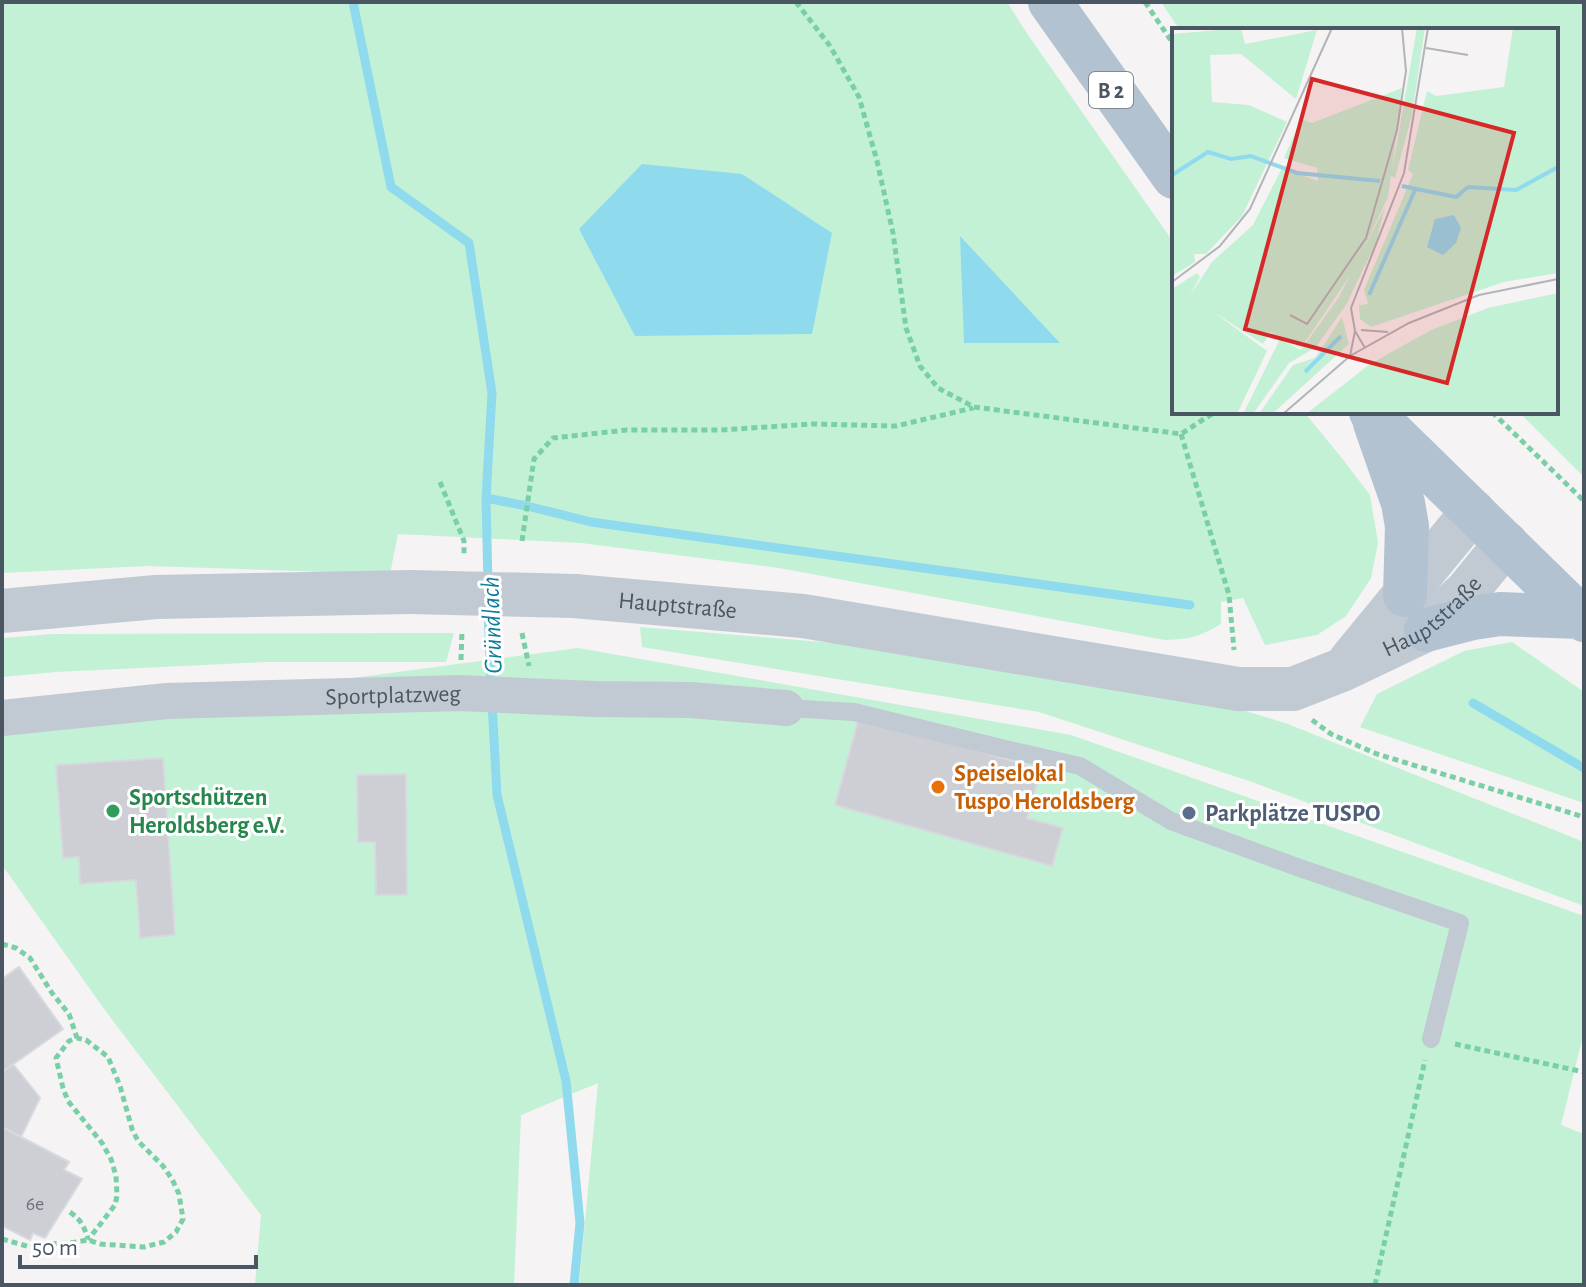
<svg xmlns="http://www.w3.org/2000/svg" width="1586" height="1287" font-family="'Alegreya Sans',sans-serif">
	<style>
		.green { fill: #c3f1d5 }
		.water { fill: #90daee }
		.lines { fill: none; stroke-linecap: round; stroke-linejoin: round }
		.stream { stroke: #90daee; stroke-width: 9 }
		.building { fill: #cdcfd5; stroke: #d7d9de; stroke-width: 2 }
		.path { stroke: #7ad0a6; stroke-width: 5; stroke-dasharray: 6 4; stroke-linecap: butt }
		.service { stroke: #c1cad2; stroke-width: 18 }
		.minor { stroke: #c1cad2; stroke-width: 36 }
		.tertiary { stroke: #c1cad2; stroke-width: 44 }
		.primary { stroke: #b3c2d1; stroke-width: 44 }
		.tertiary-bridge { stroke: #c1cad2; stroke-width: 44 }
		.food-dot { fill: #e8710a; stroke: #fff; stroke-width: 3 }
		.leisure-dot { fill: #2e9e5b; stroke: #fff; stroke-width: 3 }
		.service-dot { fill: #5c6f8a; stroke: #fff; stroke-width: 3 }
		.labels { text-anchor: middle; stroke-width: 6; stroke-linejoin: round; paint-order: stroke }
		.number-label { font-size: 20px; fill: #6b747e }
		.shield { fill: #fff; stroke: #808990; stroke-width: 2 }
		.shield-label { font-size: 22px; font-weight: bold; fill: #4a5661 }
		.street-label { font-size: 24px; fill: #4a5661; stroke: #fff }
		.food-label { font-size: 24px; font-weight: bold; fill: #c56008; stroke: #fff; text-anchor: start }
		.leisure-label { font-size: 24px; font-weight: bold; fill: #27864d; stroke: #fff; text-anchor: start }
		.service-label { font-size: 24px; font-weight: bold; fill: #4e5e75; stroke: #fff; text-anchor: start }
		.water-label { font-size: 26px; font-style: italic; fill: #0c7c9b; stroke: #fff }
		.inset-river { fill: none; stroke: #90daee; stroke-width: 4 }
		.inset-road { fill: none; stroke: #b1b4b9; stroke-width: 2 }
		.view { fill: #d62828; fill-opacity: 0.15; stroke: #d62828; stroke-width: 4 }
		.inset-edge { fill: none; stroke: #4a5661; stroke-width: 4 }
	</style>
	<rect width="100%" height="100%" fill="#f5f3f3"/>
	<!-- green -->
	<path class="green" d="M2 2H1007L1028 35 1174 243V412H1304L1341 457 1370 495 1378 543 1371 578 1346 616 1317 635 1265 645 1243 598 1221 602V624C1199 637 1190 639 1165 640L779 568 581 543 398 534 390 574 147 566 2 573Z
		M1161 2H1584V477L1519 412H1556V30H1180Z
		M640 627 870 646 1222 704 1285 723 1584 842V906L1249 781 1039 712 642 647Z
		M454 633 446 662H266L56 672 2 677V638L54 634Z
		M1512 642 1584 692V803L1360 727 1377 694 1464 651Z
		M578 648 1071 735 1584 916V1032L1561 1125 1584 1134V1285H579L598 1083 521 1115 514 1285 255 1284 261 1215 107 1013 2 865V725Z"/>
	<!-- water -->
	<path class="water" d="M642 164 742 174 832 233 812 334 635 336 579 229Z
		M960 236 1060 343H964Z"/>
	<g class="lines">
		<!-- stream -->
		<path class="stream" d="M353 2 391 187 469 243 492 393 486 498 488 584
			M486 498 527 506 591 522 1190 605
			M488 607 491 688
			M492 703 497 795 566 1081 580 1223 574 1285
			M1473 703 1584 768"/>
	</g>
	<!-- building -->
	<path class="building" d="M859 717 1041 769 1027 818 1063 828 1052 866 835 805Z
		M163 758 175 935 140 938 136 880 80 884 79 857 63 858 56 765Z
		M406 774 407 895H376L375 842H358L357 775Z
		M19 967 63 1029 2 1072V979Z
		M13 1064 40 1098 21 1137 2 1127V1072Z
		M2 1127 69 1162 64 1170 82 1179 45 1238 33 1233 30 1240 2 1226Z"/>
	<g class="lines">
		<!-- path -->
		<path class="path" d="M796 2 830 46 859 97 877 161 893 233 906 328 920 366 938 388 974 407 1181 434 1215 412
			M1145 2 1174 45
			M1492 412 1584 501
			M1181 434 1229 595 1234 650
			M440 482 464 541V556
			M522 541 534 459 553 438 627 430H721L812 424 896 426 973 408
			M522 633 529 666
			M461 660 462 630
			M1312 720 1331 734 1377 754 1584 817
			M2 944 16 948 30 958 52 993 69 1014 77 1038
			M1455 1044 1584 1072
			M70 1212C81 1220 84 1226 88 1239
			M2 1239 30 1247 46 1244 70 1243 88 1240 100 1244 144 1247 164 1242 176 1232 183 1219 179 1194 172 1179 163 1166 138 1141 132 1129 120 1086 108 1057 86 1040 77 1038 69 1041 56 1058 63 1088 68 1101 102 1143 111 1159 116 1176 117 1196 115 1205 88 1240
			M1375 1285 1425 1060"/>
		<!-- service -->
		<path class="service" d="M786 708 854 712 1001 748 1080 766 1171 821 1297 867 1460 923 1431 1039"/>
		<!-- minor -->
		<path class="minor" id="s1" d="M2 718 167 701 460 693 594 699 690 700 786 708"/>
		<!-- tertiary -->
		<g class="tertiary">
			<path id="s2" d="M574 596 803 616 1238 689H1293L1344 669 1426 630 1467 591 1506 543"/>
			<path d="M2 611 156 597 411 592"/>
			<path d="M1350 661 1473 511"/>
		</g>
		<!-- primary -->
		<path class="primary" d="M1050 2 1174 177
			M1371 412 1584 620
			M1375 423 1403 503 1407 526 1405 595
			M1426 630 1473 618 1500 614 1580 617"/>
		<!-- tertiary-bridge -->
		<path class="tertiary-bridge" d="M411 592 574 596"/>
	</g>
	<!-- markers -->
	<circle class="food-dot" cx="938" cy="787" r="8"/>
	<circle class="leisure-dot" cx="113" cy="811" r="8"/>
	<circle class="service-dot" cx="1189" cy="813" r="8"/>
	<g class="labels">
		<!-- number labels -->
		<g class="number-label">
			<text x="35" y="1210">6e</text>
		</g>
		<!-- shield labels -->
		<rect class="shield" x="1089" y="72" width="44" height="36" rx="6"/>
		<g class="shield-label">
			<text x="1111" y="98">B 2</text>
		</g>
		<!-- street labels -->
		<g class="street-label">
			<text dy="8" stroke="none"><textPath href="#s2" startOffset="104">Hauptstraße</textPath></text>
			<text dy="8" stroke="none"><textPath href="#s2" startOffset="884">Hauptstraße</textPath></text>
			<text dy="8" stroke="none"><textPath href="#s1" startOffset="392">Sportplatzweg</textPath></text>
		</g>
		<!-- food labels -->
		<g class="food-label">
			<text x="954" y="781">Speiselokal<tspan x="954" dy="28">Tuspo Heroldsberg</tspan></text>
		</g>
		<!-- leisure labels -->
		<g class="leisure-label">
			<text x="129" y="805">Sportschützen<tspan x="129" dy="28">Heroldsberg e.V.</tspan></text>
		</g>
		<!-- service labels -->
		<g class="service-label">
			<text x="1205" y="821">Parkplätze TUSPO</text>
		</g>
		<!-- water labels -->
		<g class="water-label">
			<text transform="translate(491 625) rotate(-92)" y="9">Gründlach</text>
		</g>
	</g>
	<!-- overview -->
	<g transform="translate(1172 28)">
		<rect width="386" height="386" fill="#f5f3f3"/>
		<path d="M69 0 73 16 145 2 124 71 69 26 38 27 40 74 77 77 115 94 70 188 34 226H22L23 234 0 248V6ZM245 0H253L240 87 223 150 219 148 216 169 181 243 129 320 99 304 91 316 40 283 95 323 65 386H0V261L25 245 28 249 17 269 40 234 81 197 110 140 146 153 145 140 112 130 129 91 140 95 230 60 220 143ZM341 0H386V245L332 254 199 299 188 291 187 277 196 276 192 262 241 146 236 142 255 63 264 68 332 59ZM213 179 204 215 174 277 143 320 117 335 81 386H71L108 311 129 322 167 269ZM386 265V386H134L198 336 259 302 316 280ZM170 289 177 316 100 386H87L121 337 143 330Z" fill="#c3f1d5"/>
		<path d="M282 187 289 200 284 215 271 227 255 219 263 191Z" fill="#90daee"/>
		<path class="inset-river" d="M0 147 36 124 59 131 79 128 125 145 208 153M230 158 284 169 296 159 344 162 386 139M197 267 243 162M133 344 169 308"/>
		<path class="inset-road" d="M254 20 296 27M0 254 48 218 78 181 160 0M118 287 135 296 194 210 225 102 234 43 230 0M189 302 216 304M193 320 183 303 179 280 232 145 256 0M178 328 183 303M111 386 178 328 237 295 307 267 386 251"/>
		<path class="view" d="M140 51 342 105 275 355 73 301Z"/>
		<rect width="386" height="386" class="inset-edge"/>
	</g>
	<!-- border -->
	<rect width="1586" height="1287" fill="none" stroke="#4a5661" stroke-width="8"/>
	<!-- scale -->
	<path d="M20 1255v12h236v-12" fill="none" stroke="#4a5661" stroke-width="4"/>
	<text x="32" y="1255" font-size="24" fill="#4a5661" stroke="#ffffff" stroke-width="6" paint-order="stroke">50 m</text>
</svg>
